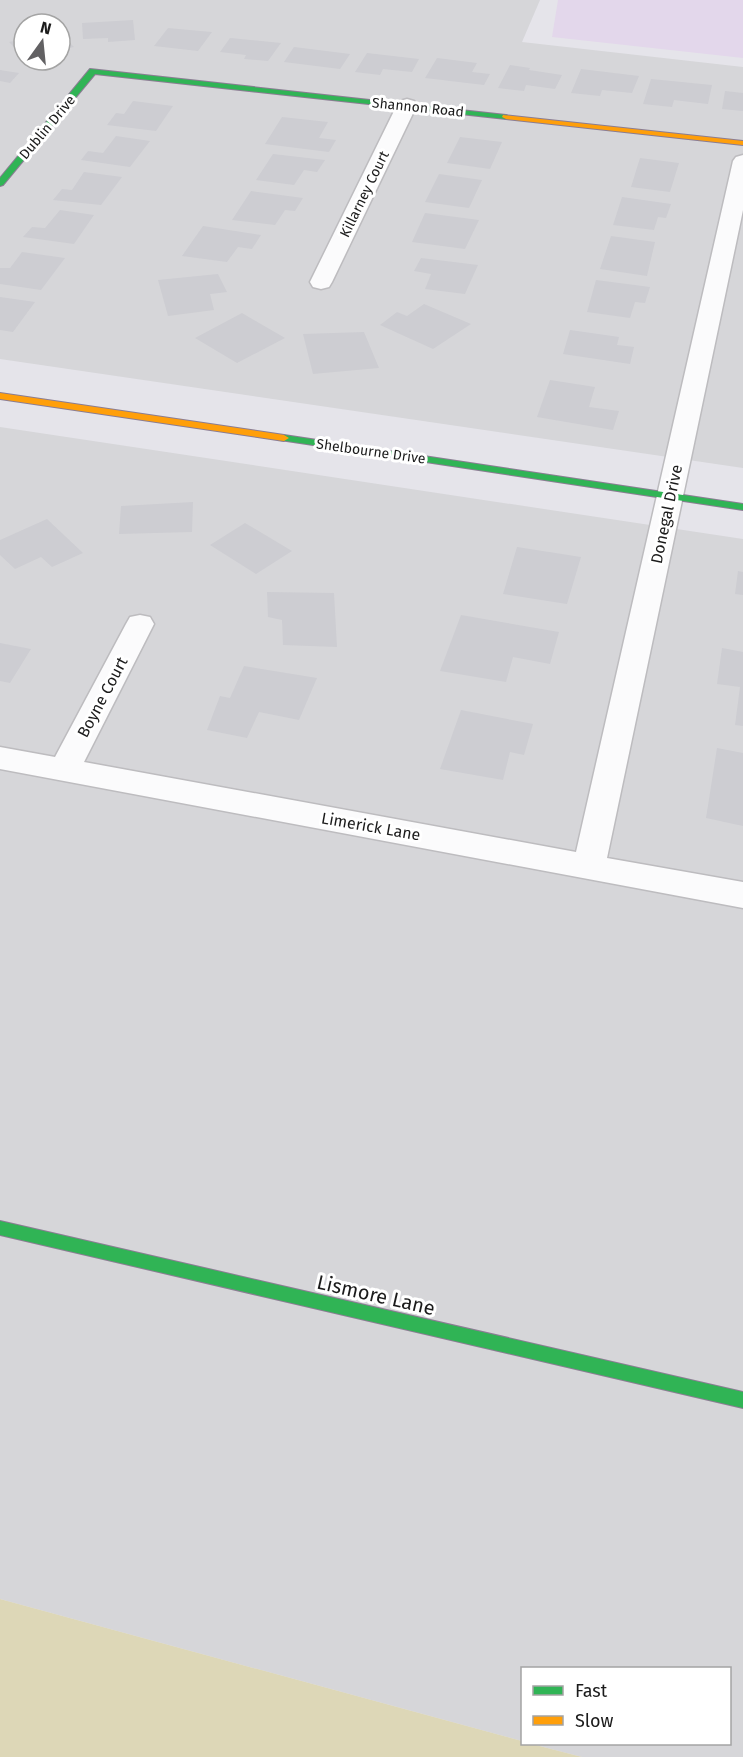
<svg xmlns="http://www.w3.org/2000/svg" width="743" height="1757" font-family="'Fira Sans',sans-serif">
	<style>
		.residential { fill: #d6d6d9; fill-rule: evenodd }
		.farmland { fill: #e3d7eb }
		.water { fill: #ddd7b7 }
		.building { fill: #cdcdd2 }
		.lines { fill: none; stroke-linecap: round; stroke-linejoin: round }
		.street-casing { stroke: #bdbcbf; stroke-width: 3 }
		.fast-casing { stroke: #8b7d93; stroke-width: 2 }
		.slow-casing { stroke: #8b7d93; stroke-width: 2 }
		.street { fill: #fbfbfc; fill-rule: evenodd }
		.fast { fill: #30b455; fill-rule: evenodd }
		.slow { fill: #ff9f0a; fill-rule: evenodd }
		.labels { text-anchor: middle; stroke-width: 6; stroke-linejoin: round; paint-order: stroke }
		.far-street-label { font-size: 14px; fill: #1b1b1b; stroke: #fff }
		.street-label { font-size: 16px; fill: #1b1b1b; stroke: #fff }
		.near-street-label { font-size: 20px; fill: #1b1b1b; stroke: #fff }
	</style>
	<rect width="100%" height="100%" fill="#e5e4ea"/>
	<!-- residential -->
	<path class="residential" d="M0 0H540L522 42 743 67V468L0 359ZM24 24H60V60H24Z
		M0 427 743 539V1757H582L532 1744H730V1668H522V1741L0 1599Z"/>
	<!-- farmland -->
	<path class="farmland" d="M558 0H743V58L552 37Z"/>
	<!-- water -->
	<path class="water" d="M0 1599 522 1741V1744H532L582 1757H0Z"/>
	<!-- building -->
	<path class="building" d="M133 20 135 40 108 42V38L83 39 82 23Z
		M168 28 212 32 198 51 154 46Z
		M64 37 74 47 60 50V38Z
		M230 38 281 43 268 61 244 59 246 55 220 52Z
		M24 39V50L18 51 9 42Z
		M294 47 350 54 340 69 284 62Z
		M367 53 419 59 412 72 383 69 380 75 355 72Z
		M437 58 477 63 472 72 490 74 484 85 425 78Z
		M510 65 530 68 529 70 562 75 555 89 526 85 524 91 498 88Z
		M581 69 639 76 632 93 602 90 600 96 571 93Z
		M0 70 19 73 10 83 0 81Z
		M651 79 712 85 708 104 674 100 672 107 643 104Z
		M725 91 743 93V111L722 109Z
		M133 101 173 106 156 131 107 125 116 113 124 114Z
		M282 117 328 122 319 138 336 140 329 152 265 144Z
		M116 136 150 141 130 167 81 160 88 151 103 153Z
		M460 137 502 142 490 169 447 163Z
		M273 154 325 160 317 172 304 170 294 185 256 180Z
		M640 158 679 163 670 192 631 187Z
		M84 172 122 177 101 205 53 200 62 189 72 190Z
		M439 174 482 180 469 208 425 202Z
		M251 191 303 198 295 211 285 210 275 225 232 220Z
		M622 197 671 204 666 218 658 217 654 230 613 225Z
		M60 210 94 215 74 244 23 237 32 227 45 228Z
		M425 213 479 220 465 249 412 242Z
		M203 226 261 235 252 249 238 247 227 262 182 256Z
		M611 236 655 242 647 276 600 269Z
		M22 252 65 258 41 290 0 284V268H10Z
		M421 258 478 265 465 294 425 289 431 274 414 271Z
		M218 274 227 292 210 294 214 310 168 316 158 280Z
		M596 280 650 287 645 303 635 302 630 318 587 312Z
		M0 297 35 302 13 332 0 330Z
		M424 304 471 324 433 349 380 325 397 312 407 316Z
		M242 313 285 338 237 363 195 338Z
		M570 330 619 337 617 345 634 347 630 364 563 354Z
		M364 332 379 368 313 374 303 334Z
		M550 380 595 387 589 407 619 411 613 430 537 417Z
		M193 502 192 532 119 534 121 506Z
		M47 519 83 553 52 567 41 557 15 569 0 555V540Z
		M245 523 292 551 256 574 210 545Z
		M517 547 581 557 567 604 503 594Z
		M738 571 743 572V595L735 594Z
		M267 592 334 593 337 647 283 645 282 620 268 617Z
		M461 615 559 632 550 664 513 657 506 682 440 671Z
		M0 643 31 649 10 683 0 681Z
		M722 648 743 652V726L735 725 740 687 717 684Z
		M244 666 317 678 299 720 259 712 247 738 207 730 220 696 230 698Z
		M461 710 533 724 524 755 510 752 503 780 440 769Z
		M717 748 743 753V826L706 818Z"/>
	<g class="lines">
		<defs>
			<path id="street" d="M407 99 414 101 417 105 332 282 329 287 321 289 313 287 310 282 397 105 400 101Z
				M743 155V210L607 858 743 882V908L0 769V747L55 757 126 624 130 617 140 615 150 617 154 624 84 762 576 852 733 161 736 157Z"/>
			<path id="fast" d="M90 69 506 115 510 117 506 119 95 74 3 185 0 186V178Z
				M284 435 743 504V510L280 440V436Z
				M0 1221 743 1392V1408L0 1235Z"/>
			<path id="slow" d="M503 115 743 141V145L506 119 502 117Z
				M0 393 284 435 289 438 284 441 0 399Z"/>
		</defs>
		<!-- street casing -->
		<use href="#street" class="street-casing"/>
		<!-- fast casing -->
		<use href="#fast" class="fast-casing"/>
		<!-- slow casing -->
		<use href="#slow" class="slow-casing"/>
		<!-- street -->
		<use href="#street" class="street"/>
		<!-- fast -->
		<use href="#fast" class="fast"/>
		<!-- slow -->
		<use href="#slow" class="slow"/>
	</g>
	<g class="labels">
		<!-- far-street labels -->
		<g class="far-street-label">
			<text transform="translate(418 107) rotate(6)" y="5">Shannon Road</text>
			<text transform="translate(47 127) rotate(-50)" y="5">Dublin Drive</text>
			<text transform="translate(364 194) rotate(-64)" y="5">Killarney Court</text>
			<text transform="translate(371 451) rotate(8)" y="5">Shelbourne Drive</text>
		</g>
		<!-- street labels -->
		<g class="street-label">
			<text transform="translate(666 514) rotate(-78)" y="6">Donegal Drive</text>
			<text transform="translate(102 697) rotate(-62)" y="6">Boyne Court</text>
			<text transform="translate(371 826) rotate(10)" y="6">Limerick Lane</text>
		</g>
		<!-- near-street labels -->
		<g class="near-street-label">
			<text transform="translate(376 1295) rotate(13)" y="7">Lismore Lane</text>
		</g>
	</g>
	<!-- legend -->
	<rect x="521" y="1667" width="210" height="78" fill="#ffffff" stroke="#a4a4a4" stroke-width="1.5"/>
	<rect x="533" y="1686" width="30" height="9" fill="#30b455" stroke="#a4a4a4" stroke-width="1.5"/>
	<text x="575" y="1697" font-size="18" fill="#1b1b1b">Fast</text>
	<rect x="533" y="1716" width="30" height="9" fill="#ff9f0a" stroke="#a4a4a4" stroke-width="1.5"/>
	<text x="575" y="1727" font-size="18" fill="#1b1b1b">Slow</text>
	<!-- north arrow -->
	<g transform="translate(42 42) rotate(15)"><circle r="28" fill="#ffffff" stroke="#a4a4a4" stroke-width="1.5"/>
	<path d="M0-4.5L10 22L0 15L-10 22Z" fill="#626163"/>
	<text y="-9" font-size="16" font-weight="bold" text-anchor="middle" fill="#1b1b1b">N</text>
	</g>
</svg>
